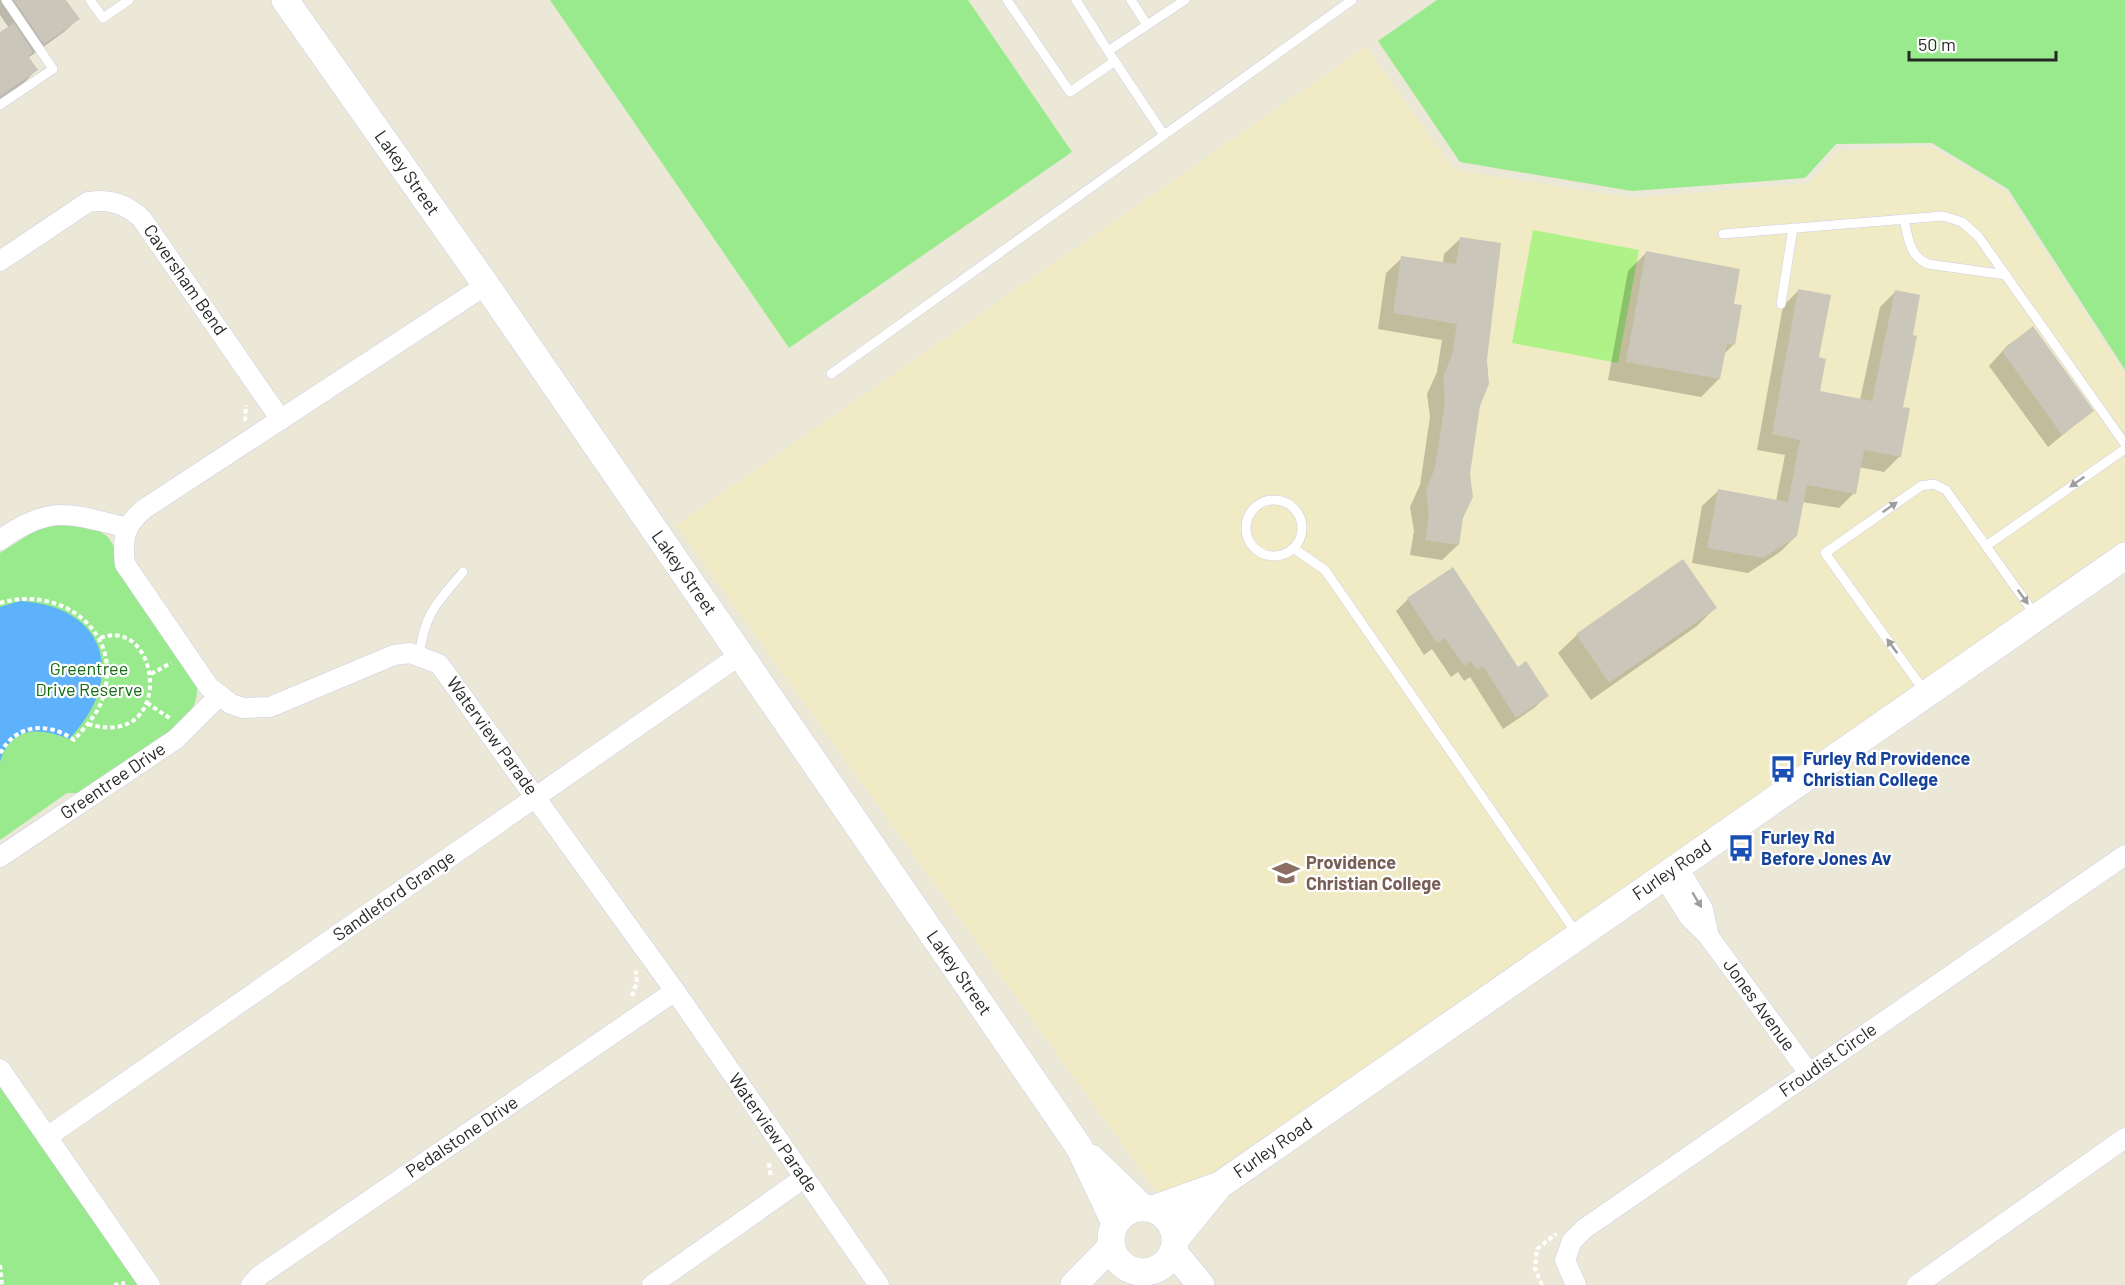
<svg xmlns="http://www.w3.org/2000/svg" width="2125" height="1285" font-family="Barlow,sans-serif">
	<style>
		.education { fill: #f0ebc4 }
		.green { fill: #99ea8d }
		.pitch { fill: #aff287 }
		.water { fill: #5eb1fb }
		.shadow { fill: #0003 }
		.building { fill: #cac7ba }
		.lines { fill: none; stroke-linecap: round; stroke-linejoin: round }
		.lane-casing { stroke: #cdcde3; stroke-width: 10 }
		.street-casing { stroke: #cdcde3; stroke-width: 21 }
		.secondary-casing { stroke: #cdcde3; stroke-width: 28 }
		.path { stroke: #fff; stroke-width: 4; stroke-dasharray: 4.5 3; stroke-linecap: butt }
		.lane { stroke: #fff; stroke-width: 9 }
		.street { stroke: #fff; stroke-width: 20 }
		.secondary { stroke: #fff; stroke-width: 27 }
		.oneway { fill: #9e9e9e }
		.labels { text-anchor: middle; stroke-width: 4.5; stroke-linejoin: round; paint-order: stroke }
		.street-label { font-size: 18px; fill: #282828; stroke: #fff }
		.park-label { font-size: 18px; fill: #126b12; stroke: #fff }
		.transit-label { font-size: 18px; font-weight: bold; fill: #164399; stroke: #fff; text-anchor: start }
		.education-label { font-size: 18px; font-weight: bold; fill: #785e54; stroke: #fff; text-anchor: start }
	</style>
	<rect width="100%" height="100%" fill="#ece8d7"/>
	<!-- education -->
	<path class="education" d="M1366 47 1454 170 1631 198 1810 183 1837 151 1929 146 2005 191 2125 375V540L1166 1205 676 525Z"/>
	<!-- green -->
	<path class="green" d="M550 0H968L1072 152 789 348Z
		M1437 0H2125V370L2008 189 1932 143 1836 144 1805 178 1632 191 1460 162 1378 41Z
		M57 524C74 524 94 525 108 537L197 685C198 700 193 710 184 722L80 793H67L0 840V848V553L41 527Z
		M0 1082 141 1285H0Z"/>
	<!-- pitch -->
	<path class="pitch" d="M1533 230 1639 250 1618 363 1512 343Z"/>
	<!-- water -->
	<path class="water" d="M20 601C108 606 127 680 69 739 40 727 10 726 0 762V607Z"/>
	<!-- shadow -->
	<path class="shadow" d="M0 0H64L78 19 64 32 28 58 36 70 23 84 0 99V34L9 28 0 15Z
		M1460 239 1478 406 1458 545 1442 560 1410 555 1414 531 1410 507 1420 485 1430 417 1427 394 1437 372 1442 340 1378 329 1386 273 1402 258 1443 263 1444 254Z
		M1646 253 1733 345 1723 355 1719 379 1701 397 1608 380 1628 271Z
		M1799 290 1817 359 1818 392 1860 400 1880 307 1895 292 1901 408 1900 456 1884 472 1859 467 1854 493 1839 508 1802 502 1796 536 1780 552 1748 573 1692 563 1702 506 1718 491 1776 501 1785 455 1757 450 1783 306Z
		M2032 328 2092 411 2048 447 1989 366 2007 346Z
		M1408 599 1518 669 1547 696 1534 708 1503 729 1470 677 1464 681 1458 672 1451 677 1432 649 1424 655 1396 611Z
		M1715 608 1697 626 1591 700 1558 653 1577 635Z"/>
	<!-- building -->
	<path class="building" d="M14 0H66L80 19 44 44Z
		M14 23 33 52 28 56 38 70 0 96V32Z
		M1460 237 1501 243 1487 360 1489 384 1480 406 1470 474 1473 497 1463 518 1459 545 1425 540 1429 514 1426 491 1435 468 1445 401 1443 377 1452 355 1457 324 1393 313 1401 256 1456 264Z
		M1646 251 1740 269 1734 304 1742 305 1735 345 1727 344 1720 379 1626 362Z
		M1798 289 1831 295 1819 357 1826 359 1820 391 1872 401 1895 290 1920 295 1913 335 1917 336 1903 407 1910 408 1901 457 1864 450 1856 494 1807 485 1797 536 1764 558 1707 548 1718 489 1788 502 1800 440 1772 434Z
		M2033 326 2094 411 2062 435 2002 351Z
		M1683 559 1717 608 1609 683 1576 634Z
		M1453 567 1518 667 1526 661 1549 696 1516 718 1483 666 1477 670 1471 661 1464 666 1445 638 1437 643 1407 598Z"/>
	<g class="lines">
		<defs>
			<path id="lane" d="M90 0 103 18 129 0
				M1007 0 1070 92 1115 61
				M1076 0 1108 51
				M1131 0 1147 25
				M0 105 53 69 6 0
				M1164 135 1108 51 1185 0
				M1904 219C1908 237 1909 256 1928 264L2006 275
				M1723 234 1943 216 1962 222 1978 236 2125 444
				M1781 304 1793 228
				M831 374 1352 0
				M1246 528a28 28 0 1 1 56 0a28 28 0 1 1-56 0Z
				M1986 546 2125 449
				M1293 548 1325 570 1577 934
				M419 655C426 611 435 606 463 572
				M1925 692 1825 553 1921 486 1934 484 1946 490 2036 616"/>
			<path id="street" d="M0 261 88 202C110 199 125 203 142 219L281 420
				M486 285 144 509C124 526 122 539 125 564L209 687 231 704 243 708 270 707 394 655 410 653 439 664 675 991 879 1285
				M0 540C52 503 70 514 128 528
				M0 857 176 739 218 697
				M1677 866 1703 909 1709 937
				M1663 876 1690 918 1709 937 1809 1073
				M0 1069 150 1285
				M47 1137 740 655
				M251 1285 259 1276 675 991
				M652 1285 804 1178
				M1576 1285 1565 1260 1572 1241 1584 1229 2125 855
				M1917 1285 2125 1138"/>
			<path id="secondary" d="M285 0 486 285 1079 1147 1115 1223
				M1091 1158 1142 1207
				M1111 1240a32 32 0 1 1 64 0a32 32 0 1 1-64 0Z
				M1153 1209 1220 1185 2125 556
				M1175 1240 1219 1186
				M1173 1251 1201 1285
				M1074 1285 1111 1247"/>
		</defs>
		<!-- lane casing -->
		<use href="#lane" class="lane-casing"/>
		<!-- street casing -->
		<use href="#street" class="street-casing"/>
		<!-- secondary casing -->
		<use href="#secondary" class="secondary-casing"/>
		<!-- path -->
		<path class="path" d="M245 421 246 405
			M0 603C59 585 122 629 104 694 99 713 86 726 74 740 48 721 15 724 0 754
			M151 674 171 663
			M147 703 171 719
			M88 724C178 751 160 611 98 639
			M632 996 637 982 636 971
			M769 1163 771 1178
			M0 1265 2 1285
			M114 1285 125 1283
			M1542 1285 1535 1269 1537 1249 1556 1234"/>
		<!-- lane -->
		<use href="#lane" class="lane"/>
		<!-- street -->
		<use href="#street" class="street"/>
		<!-- secondary -->
		<use href="#secondary" class="secondary"/>
	</g>
	<!-- one-way arrows -->
	<defs><path id="oneway-solid" d="M-6-.8H1V-3.2L6.5 0L1 3.2V.8H-6Z" transform="scale(1.5)"/></defs>
	<g class="oneway">
		<use href="#oneway-solid" transform="translate(2077 482) rotate(145)"/>
		<use href="#oneway-solid" transform="translate(1890 507) rotate(-35)"/>
		<use href="#oneway-solid" transform="translate(2023 597) rotate(54)"/>
		<use href="#oneway-solid" transform="translate(1892 646) rotate(-126)"/>
		<use href="#oneway-solid" transform="translate(1697 900) rotate(59)"/>
	</g>
	<!-- icons -->
	<defs>
		<symbol id="bus-bare" viewBox="-9 -9 18 18"><path d="M-5-6H5V4H4V6H2V4H-2V6H-4V4H-5ZM-3.5-4V0h7V-4ZM-3.5 1.2v1.5H-2V1.2ZM2 1.2v1.5H3.5V1.2Z" fill="#1a4fb4" stroke="#fff" stroke-width="2.5" paint-order="stroke"/></symbol>
		<symbol id="school-bare" viewBox="-9 -9 18 18"><path d="M0-5L7-2L0 1L-7-2ZM-4 1L0 2.5L4 1V4Q0 6-4 4Z" fill="#8d6e63" stroke="#fff" stroke-width="2.5" paint-order="stroke"/></symbol>
	</defs>
	<g fill-rule="evenodd">
		<use href="#bus-bare" x="1764" y="750" width="38" height="38"/>
		<use href="#bus-bare" x="1722" y="829" width="38" height="38"/>
		<use href="#school-bare" x="1267" y="854" width="38" height="38"/>
	</g>
	<g class="labels">
		<!-- street labels -->
		<g class="street-label">
			<text transform="translate(407 173) rotate(55)" y="6">Lakey Street</text>
			<text transform="translate(185 280) rotate(55)" y="6">Caversham Bend</text>
			<text transform="translate(684 573) rotate(55)" y="6">Lakey Street</text>
			<text transform="translate(492 736) rotate(54)" y="6">Waterview Parade</text>
			<text transform="translate(113 781) rotate(-34)" y="6">Greentree Drive</text>
			<text transform="translate(1672 870) rotate(-35)" y="6">Furley Road</text>
			<text transform="translate(394 896) rotate(-35)" y="6">Sandleford Grange</text>
			<text transform="translate(959 973) rotate(55)" y="6">Lakey Street</text>
			<text transform="translate(1759 1005) rotate(54)" y="6">Jones Avenue</text>
			<text transform="translate(1828 1060) rotate(-35)" y="6">Froudist Circle</text>
			<text transform="translate(773 1133) rotate(55)" y="6">Waterview Parade</text>
			<text transform="translate(462 1137) rotate(-34)" y="6">Pedalstone Drive</text>
			<text transform="translate(1273 1148) rotate(-35)" y="6">Furley Road</text>
		</g>
		<!-- park labels -->
		<g class="park-label">
			<text x="89" y="675">Greentree<tspan x="89" dy="21">Drive Reserve</tspan></text>
		</g>
		<!-- transit labels -->
		<g class="transit-label">
			<text x="1803" y="765">Furley Rd Providence<tspan x="1803" dy="21">Christian College</tspan></text>
			<text x="1761" y="844">Furley Rd<tspan x="1761" dy="21">Before Jones Av</tspan></text>
		</g>
		<!-- education labels -->
		<g class="education-label">
			<text x="1306" y="869">Providence<tspan x="1306" dy="21">Christian College</tspan></text>
		</g>
	</g>
	<!-- scale -->
	<path d="M1909 51v9h147v-9" fill="none" stroke="#282828" stroke-width="3"/>
	<text x="1918" y="51" font-size="18" fill="#282828" stroke="#ffffff" stroke-width="4.5" paint-order="stroke">50 m</text>
</svg>
